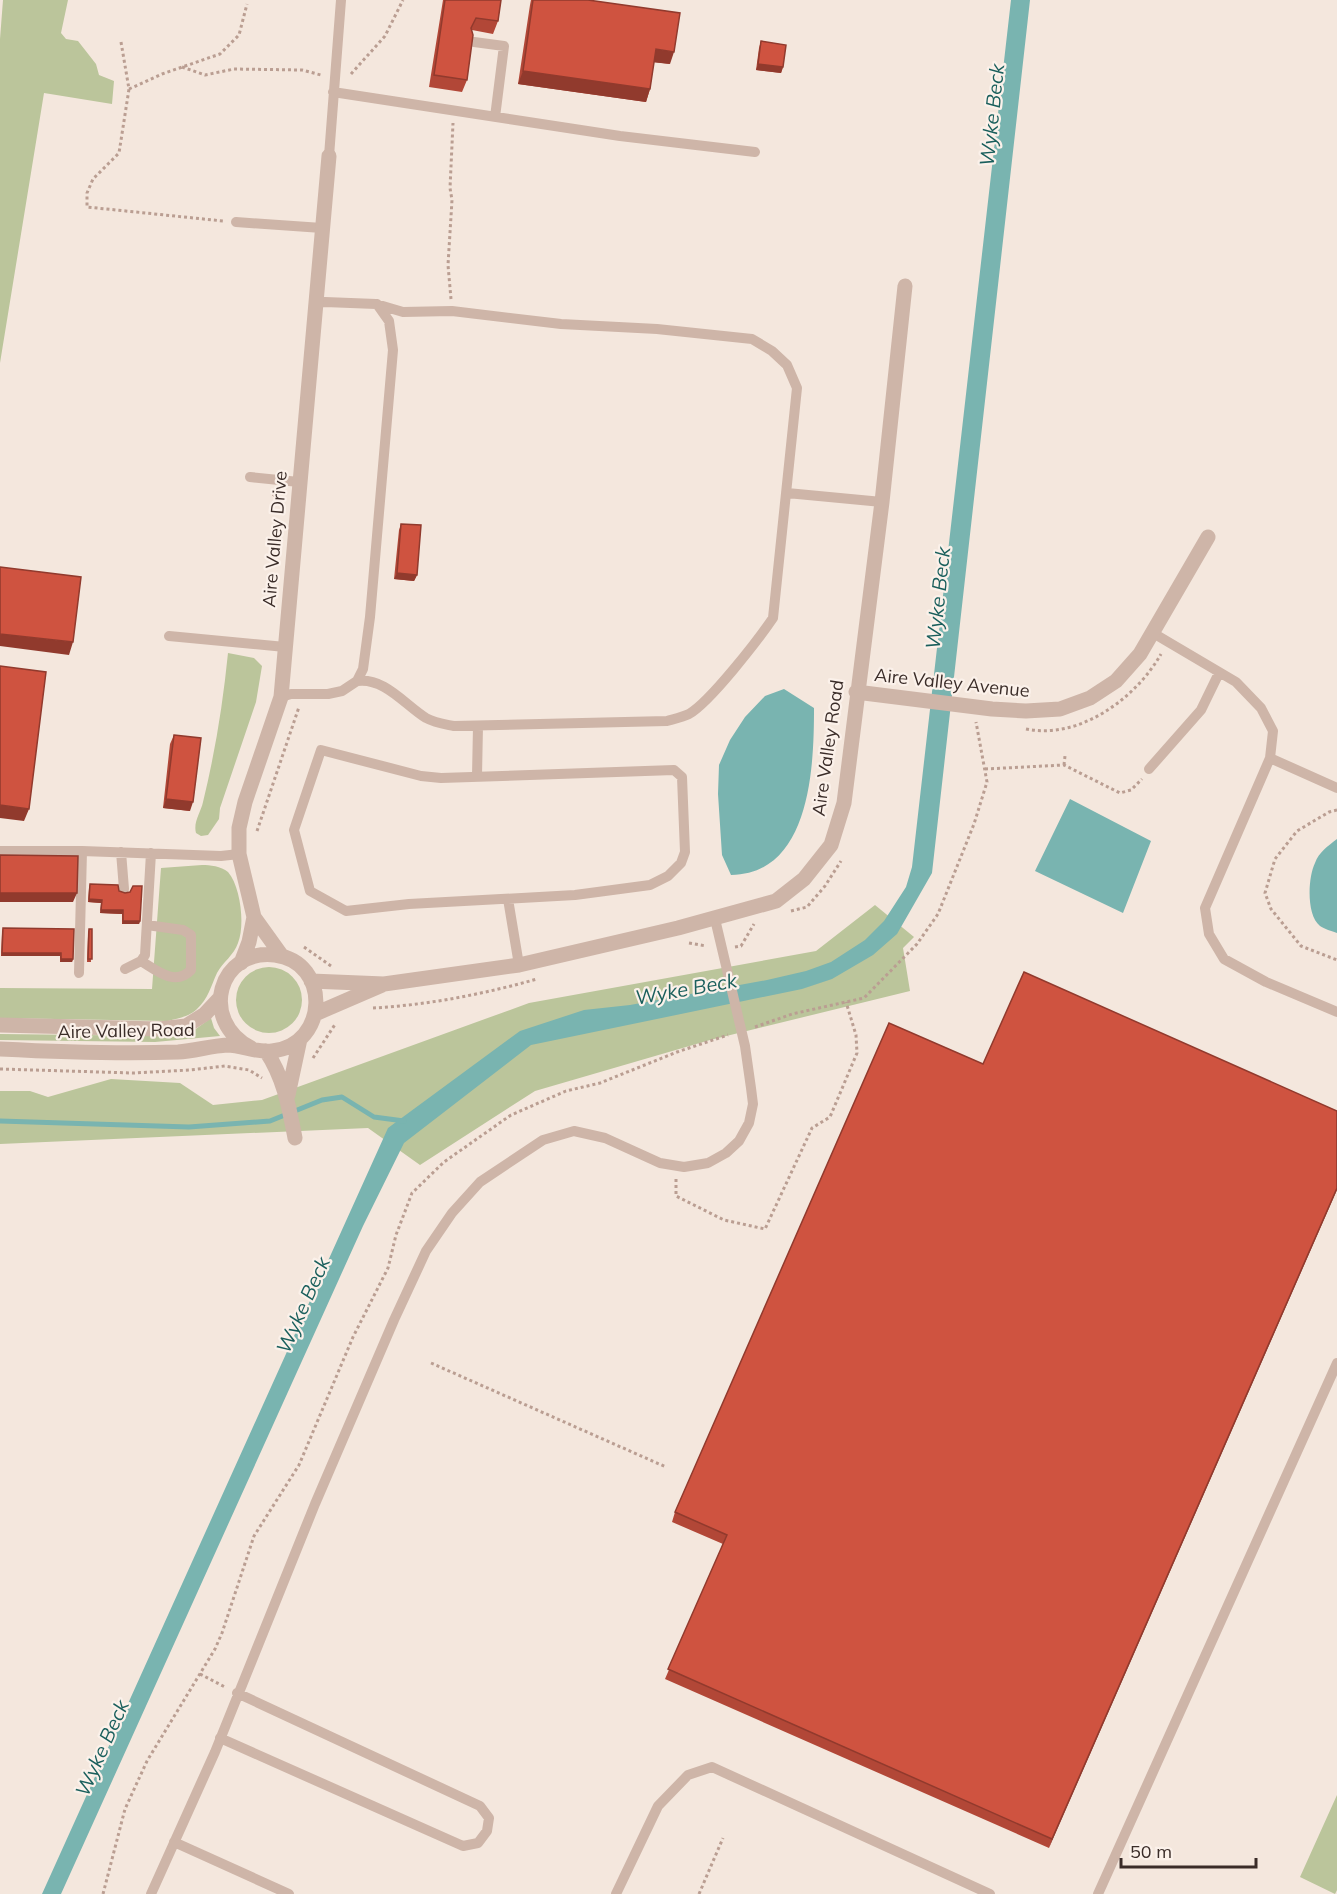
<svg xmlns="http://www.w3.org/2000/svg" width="1337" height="1894" font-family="Mulish,sans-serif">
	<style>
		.green { fill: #bbc59b }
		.water { fill: #79b4b0 }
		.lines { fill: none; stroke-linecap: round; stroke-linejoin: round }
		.stream { stroke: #79b4b0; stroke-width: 5 }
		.path { stroke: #ba9e92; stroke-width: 3; stroke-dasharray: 3 3; stroke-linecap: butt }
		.service { stroke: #ceb5a8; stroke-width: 10 }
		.minor { stroke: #ceb5a8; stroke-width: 15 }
		.wall { fill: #b24737 }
		.shaded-wall { fill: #913a2d }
		.building { fill: #cf5340; stroke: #913a2d; stroke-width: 1.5 }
		.labels { text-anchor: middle; stroke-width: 4.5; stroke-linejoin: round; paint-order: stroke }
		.street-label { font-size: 18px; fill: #3a2c28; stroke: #fbf1ea }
		.water-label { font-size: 20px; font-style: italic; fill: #1a5f5c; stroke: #fbf1ea }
	</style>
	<rect width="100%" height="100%" fill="#f4e7dd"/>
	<!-- green -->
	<path class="green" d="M3 0H68L61 33 66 39 78 41 96 64 99 75 114 81 112 104 44 93 0 363V39Z
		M228 653 254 658 262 666 256 702 220 808 219 819 208 835 201 836 196 833C193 822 201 812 203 802 215 753 223 703 228 653Z
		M202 865C210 865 221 866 228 872 241 887 245 926 238 943 234 955 223 962 217 973 211 986 208 999 197 1009 189 1017 178 1018 168 1021L0 1018V988L152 989 161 868Z
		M875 905 914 937 903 948 910 991 710 1040 535 1091 420 1165 368 1128 0 1144V1091H30L48 1097 111 1079 180 1083 213 1105 262 1100 529 1003 816 951Z
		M236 1000a33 33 0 1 1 66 0a33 33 0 1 1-66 0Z
		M211 1018 214 1028 220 1036 155 1042 0 1040V1034L168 1036 193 1031Z
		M1337 1795V1890L1335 1894 1300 1877Z"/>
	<!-- water -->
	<path class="water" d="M1011 0H1030L932 873 897 934 873 955 832 979 802 989 531 1045 404 1143 363 1226 61 1894H42L388 1128 520 1031 584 1010 630 1005 767 980 806 971 831 962 865 940 884 921 906 887 912 867Z
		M784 689 814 708C814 766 811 874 731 875L722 855 718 794 719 765 730 740 745 717 765 696Z
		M1070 799 1151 841 1123 913 1035 871Z
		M1337 839V933C1332 931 1324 929 1320 926 1306 915 1308 877 1315 863 1319 852 1328 846 1337 839Z"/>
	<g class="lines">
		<!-- stream -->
		<path class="stream" d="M0 1121 189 1127 270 1121 322 1100 342 1097 374 1117 404 1121"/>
		<!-- path -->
		<path class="path" d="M121 42 129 89 119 153 93 179 87 193V207L223 221
			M182 67 205 75 234 69 302 70 321 75
			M351 74 385 36 403 0
			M129 89 162 74 220 54 239 35 247 4
			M451 299 448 265 452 200 450 188 453 123
			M273 494 282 504
			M1026 729C1080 740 1136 698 1161 654
			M1064 765 1065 756
			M985 769 1064 765 1120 793 1131 790 1142 779
			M1337 810 1329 812 1297 831 1275 859 1265 893 1271 909 1301 946 1337 960
			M257 831 299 707
			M791 911 807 907 825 886 841 861
			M689 943 706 946
			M304 947 331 966
			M735 947 741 946 754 924
			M373 1008C428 1005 484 994 537 979
			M755 1027 792 1014 864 998 917 944 938 914 974 824 987 782 976 722
			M313 1058 336 1023
			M0 1069 133 1073 190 1070 225 1066 249 1070 262 1078
			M676 1179V1196L724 1220 765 1229 812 1128 830 1117 857 1053 856 1035 846 1002
			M431 1363 666 1467
			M200 1674 225 1687
			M103 1894 125 1809 147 1761 215 1649 222 1633 254 1536 299 1465 353 1337 388 1268 396 1235 412 1193 444 1162 511 1115 566 1091 600 1083 677 1052 728 1035
			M699 1894 723 1838"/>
		<!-- service -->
		<path class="service" d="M474 42 504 46 495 117
			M333 92 620 136 755 152
			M329 156 341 0
			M236 222 322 228
			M315 303 325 302 376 304 403 312 452 311 561 324 657 329 752 339 772 351 787 365 797 388 773 618C758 640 710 702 689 714 683 717 674 719 667 721L454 726C444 724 435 723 426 718 405 705 384 677 357 681
			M250 477 299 482
			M787 493 882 502
			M1153 633 1236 682 1261 708 1273 731 1270 758 1205 908 1209 934 1224 959 1266 982 1337 1012
			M169 636 285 647
			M281 697 291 694H328L342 691 357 681 363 669 370 617 393 350 389 321 377 304
			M321 750 421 776 441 778 674 770 682 777 685 852 681 863 668 876 650 885 575 895 409 904 346 911 310 891 294 830Z
			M1270 758 1337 788
			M1149 769 1201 710 1219 673
			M477 776 478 726
			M0 851H82L221 856 239 854
			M121 852 124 889
			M508 899 519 965
			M141 961C156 970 175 987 191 970V935L183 930 147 925
			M125 969 141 961 145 955 151 853
			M79 973 82 851
			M220 1738 463 1846 478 1843 487 1831 489 1818 480 1806 237 1693
			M174 1842 289 1894
			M151 1894 215 1752 315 1504 394 1320 426 1251 452 1213 480 1182 543 1140 574 1131 605 1138 660 1163 684 1167 708 1163 726 1153 739 1141 749 1123 753 1104 751 1088 745 1046 715 919
			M616 1894 658 1806 688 1775 712 1767 990 1894
			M1098 1894 1337 1363"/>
		<!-- minor -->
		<path class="minor" d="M856 692 992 709 1026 711 1060 709 1090 698 1116 681 1140 654 1208 537
			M254 917 282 956
			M241 963 249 942 254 917 239 854V828L245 802 281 697 329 156
			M311 981 384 984 519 965 678 928 776 901 804 879 831 845 844 803 882 502 905 286
			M315 1014 382 985
			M0 1025 159 1029 186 1026 205 1014 220 998
			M0 1049C59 1052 118 1054 178 1052 194 1051 211 1046 227 1045 242 1045 257 1053 272 1051 329 1045 331 962 275 955 219 948 198 1020 251 1048
			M266 1051C284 1078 289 1107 295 1138
			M288 1095 300 1039"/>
	</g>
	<!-- wall -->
	<path class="wall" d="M443 0H501L498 21 493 34 472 30 467 80 462 92 429 87Z
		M531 0H588L670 64 654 62 650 89 646 102 518 84 530 5Z
		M761 41 783 67 781 73 756 70 759 48Z
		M401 524 417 575 414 581 394 579 399 530Z
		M174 735 190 811 163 808 170 744Z
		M90 884 119 891 140 921 139 924H122V914L100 913 101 903 88 902 89 888Z
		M3 928 73 959 72 962H60V956H1L2 931Z
		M89 929 91 962H87L88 932Z
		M983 1064 1337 1111 1049 1848 665 1679 723 1544 672 1522 675 1512Z"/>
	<!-- shaded-wall -->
	<path class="shaded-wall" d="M656 49 674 52 670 64 651 62Z
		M758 64 783 67 781 73 756 70Z
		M523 71 650 89 646 102 518 84Z
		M397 573 417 575 414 581 394 579Z
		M0 634 73 642 69 655 0 646Z
		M166 799 193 802 190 811 163 808Z
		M0 805 29 809 24 821 0 818Z
		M0 893H77L73 902H0Z
		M89 899 102 900 101 903 88 902Z
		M101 910H123L122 914 100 913Z
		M123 921H140L139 924H122Z
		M2 953H61L60 956H1Z
		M61 959H73L72 962H60Z
		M1337 1188V1190L1049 1848 1052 1839Z"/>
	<!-- building -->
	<path class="building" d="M445 0H501L498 21 476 18 471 28 473 35 467 80 434 75Z
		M533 0H588L680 13 674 52 656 49 650 89 523 71Z
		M761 41 786 45 783 67 758 64Z
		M401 524 421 525 417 575 397 573Z
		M0 567 81 577 73 642 0 634Z
		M0 666 46 672 29 809 0 805Z
		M174 735 201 738 193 802 166 799Z
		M0 855 78 856 77 893H0Z
		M90 884 118 885 119 891 125 893 130 892 133 886H142L140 921H123V910H101L102 900 89 899Z
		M3 928 74 929 73 959H61V953H2Z
		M89 929H92V959H88Z
		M1024 972 1337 1111V1188L1052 1839 668 1669 727 1535 675 1512 889 1023 983 1064Z"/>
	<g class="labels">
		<!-- street labels -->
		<g class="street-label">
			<text transform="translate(275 539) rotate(-85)" y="6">Aire Valley Drive</text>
			<text transform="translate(952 683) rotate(6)" y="6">Aire Valley Avenue</text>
			<text transform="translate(828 748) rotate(-82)" y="6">Aire Valley Road</text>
			<text transform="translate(126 1031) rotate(-1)" y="6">Aire Valley Road</text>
		</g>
		<!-- water labels -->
		<g class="water-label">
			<text transform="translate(992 115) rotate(-84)" y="7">Wyke Beck</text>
			<text transform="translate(938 598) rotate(-84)" y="7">Wyke Beck</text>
			<text transform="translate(686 989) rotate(-10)" y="7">Wyke Beck</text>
			<text transform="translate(303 1305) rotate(-66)" y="7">Wyke Beck</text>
			<text transform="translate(102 1748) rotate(-66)" y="7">Wyke Beck</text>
		</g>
	</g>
	<!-- scale -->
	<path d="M1121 1858v9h135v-9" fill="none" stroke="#3a2c28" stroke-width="3"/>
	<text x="1130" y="1858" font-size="18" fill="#3a2c28" stroke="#fbf1ea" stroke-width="4.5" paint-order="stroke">50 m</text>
</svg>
